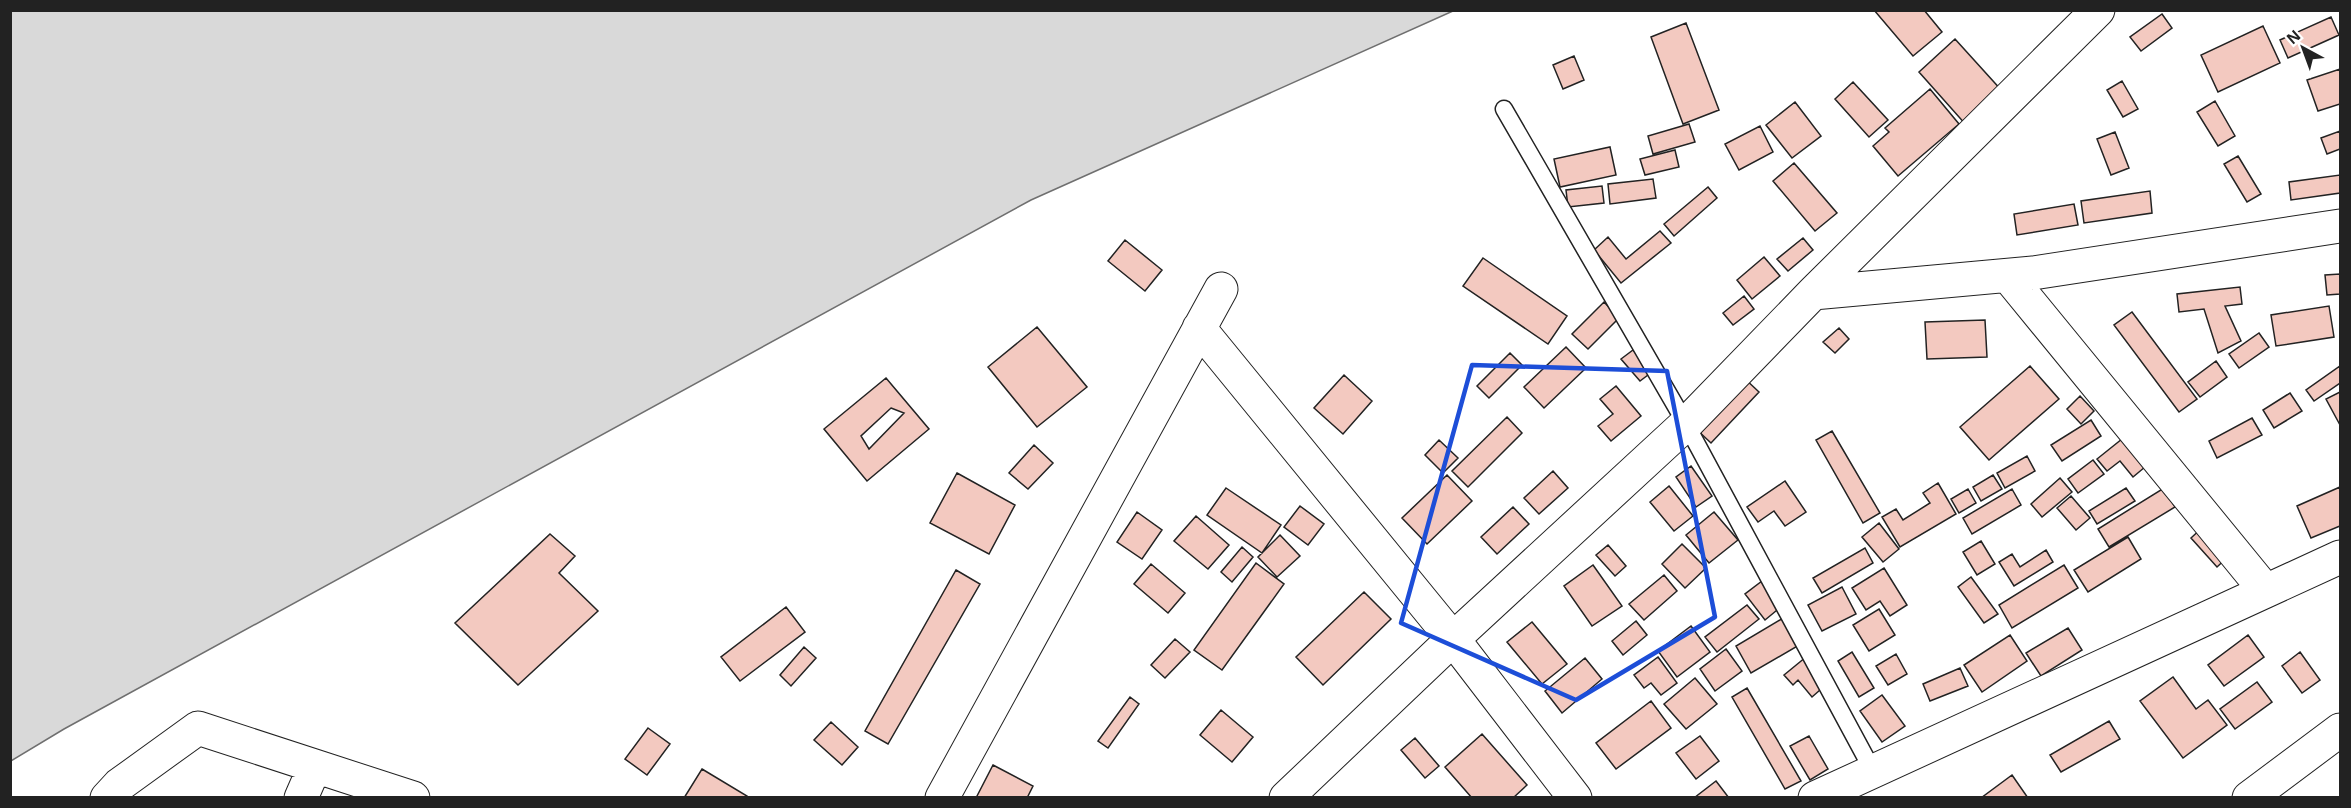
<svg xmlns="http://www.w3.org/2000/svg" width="2351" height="808" font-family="Arial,sans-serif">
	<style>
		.water { fill: #d9d9d9; stroke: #6f6f6f; stroke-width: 1.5 }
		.building { fill: #f3c9c0; stroke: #222; stroke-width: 1.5; fill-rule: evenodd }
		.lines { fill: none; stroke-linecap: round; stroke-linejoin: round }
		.service-casing { stroke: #222; stroke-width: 19 }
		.minor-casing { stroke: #222; stroke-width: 35 }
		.service { stroke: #fff; stroke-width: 16 }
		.minor { stroke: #fff; stroke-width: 33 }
		.marked { fill: none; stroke: #1d4ed8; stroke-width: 4.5; stroke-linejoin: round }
	</style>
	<rect width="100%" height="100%" fill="#fff"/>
	<!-- water -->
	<path class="water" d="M11 10H1453V11L1031 200 64 729 11 761Z"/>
	<!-- building -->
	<path class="building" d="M1874 10H1924L1942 32 1913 56Z
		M2162 14 2172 28 2141 51 2130 37Z
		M2331 17 2339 35 2288 58 2280 40Z
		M1686 23 1719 110 1683 124 1651 37Z
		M2263 26 2280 63 2218 92 2201 55Z
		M1955 39 2003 92 1967 126 1919 72Z
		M1574 56 1584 80 1563 89 1553 65Z
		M2340 69V104L2318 111 2307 80Z
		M2122 81 2138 109 2123 117 2107 90Z
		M1853 82 1888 120 1869 137 1835 99Z
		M1930 89 1959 124 1898 176 1873 146 1889 132 1885 128Z
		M2215 101 2235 136 2218 146 2197 112Z
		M1795 102 1821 136 1792 158 1766 125Z
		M1689 124 1695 142 1653 154 1648 136Z
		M1760 126 1773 152 1739 170 1725 144Z
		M2340 131V149L2327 154 2321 138Z
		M2115 132 2129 168 2111 175 2097 139Z
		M1610 147 1616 175 1560 187 1554 159Z
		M1675 150 1679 167 1645 175 1640 159Z
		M2238 156 2261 194 2247 202 2224 164Z
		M1794 163 1837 213 1815 231 1773 181Z
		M2340 175V193L2291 200 2289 182Z
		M1653 179 1656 198 1610 204 1608 184Z
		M1602 186 1604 203 1568 207 1566 190Z
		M1708 187 1717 198 1674 236 1664 224Z
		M2150 191 2152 213 2084 223 2081 201Z
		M2074 204 2078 225 2017 235 2014 214Z
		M1660 231 1671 243 1621 283 1594 250 1608 237 1626 259Z
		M1803 238 1813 250 1788 271 1777 259Z
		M1125 240 1162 270 1145 291 1108 261Z
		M1764 257 1780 276 1752 299 1737 280Z
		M1483 258 1567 316 1548 344 1463 286Z
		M2340 274V294L2327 295 2325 275Z
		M2240 287 2242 304 2225 306 2241 341 2218 353 2204 309 2179 312 2177 294Z
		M1744 296 1754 309 1733 325 1723 313Z
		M1604 302 1619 318 1588 349 1572 334Z
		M2329 306 2334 337 2276 346 2271 315Z
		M2132 312 2197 399 2179 412 2114 325Z
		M1985 320 1987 357 1927 359 1925 322Z
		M1037 327 1087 387 1037 427 988 367Z
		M1839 328 1849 339 1835 353 1823 342Z
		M2259 333 2269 347 2239 368 2229 354Z
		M1566 347 1586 368 1544 408 1524 387Z
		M1633 350 1652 372 1640 381 1621 359Z
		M1510 353 1522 365 1489 398 1477 386Z
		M2216 361 2227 377 2200 397 2188 382Z
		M2030 366 2059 399 1989 460 1960 427Z
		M2340 366V383L2314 401 2306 390Z
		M1344 375 1372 401 1343 434 1314 408Z
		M1743 377 1759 392 1711 443 1695 428Z
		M886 378 929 429 867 481 824 429ZM891 408 904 413 869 449 861 436Z
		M1616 386 1641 416 1611 441 1598 426 1613 414 1600 399Z
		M2340 392V425L2326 399Z
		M2290 393 2302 411 2274 428 2263 410Z
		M2080 396 2094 411 2081 424 2067 409Z
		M1507 417 1522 433 1468 487 1452 471Z
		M2252 418 2262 435 2217 458 2209 441Z
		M2091 420 2101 436 2062 461 2051 445Z
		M1832 431 1880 513 1863 523 1816 440Z
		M2122 439 2145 467 2133 477 2120 461 2107 471 2097 459Z
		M1439 440 1458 458 1443 473 1425 455Z
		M1034 445 1053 463 1028 489 1009 473Z
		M2027 456 2035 471 2005 488 1997 473Z
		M2093 460 2104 474 2078 493 2068 479Z
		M1691 466 1712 496 1696 507 1676 477Z
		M1553 471 1568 488 1539 514 1524 498Z
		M957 473 1015 505 989 554 930 523Z
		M1447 475 1472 501 1427 544 1402 518Z
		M1993 475 2002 489 1981 501 1973 487Z
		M2060 478 2072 492 2042 517 2031 504Z
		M1785 481 1806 512 1785 526 1774 511 1758 522 1747 507Z
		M1938 483 1956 514 1900 547 1882 517 1896 509 1903 520 1930 503 1923 493Z
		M1669 486 1693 516 1674 531 1650 502Z
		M2340 487V526L2311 538 2297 506Z
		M1226 488 1281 525 1262 553 1207 515Z
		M2126 488 2135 501 2097 524 2089 511Z
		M2164 488 2175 507 2109 547 2098 529Z
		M1968 489 1976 503 1959 513 1951 499Z
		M2012 489 2021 505 1972 534 1963 518Z
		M2071 496 2090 518 2076 530 2057 508Z
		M1300 506 1324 524 1308 545 1284 527Z
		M1513 507 1529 524 1497 554 1481 537Z
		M1137 512 1162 530 1142 559 1117 542Z
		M1714 512 1738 540 1709 563 1686 535Z
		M1196 516 1229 545 1208 569 1174 541Z
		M1879 523 1899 549 1883 562 1862 537Z
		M2205 525 2231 554 2217 567 2191 538Z
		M550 534 575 556 559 573 598 611 518 685 455 623Z
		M1280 535 1300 556 1277 577 1258 557Z
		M2128 537 2141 559 2088 592 2074 570Z
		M1981 541 1995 564 1977 575 1963 552Z
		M1682 544 1706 568 1685 588 1662 564Z
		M1608 545 1626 566 1615 576 1596 555Z
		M1242 547 1253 557 1232 582 1221 572Z
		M1865 548 1873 563 1822 593 1813 578Z
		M2046 550 2053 562 2014 586 1999 562 2012 554 2020 567Z
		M1256 563 1284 584 1222 670 1194 650Z
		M1151 564 1185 593 1168 613 1134 584Z
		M1593 565 1622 606 1592 626 1564 586Z
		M2064 565 2078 588 2012 628 1999 605Z
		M1884 568 1907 605 1890 616 1880 601 1866 610 1852 588Z
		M956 570 980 584 888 744 865 731Z
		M1664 575 1677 591 1644 620 1629 604Z
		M1971 577 1998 614 1984 623 1958 587Z
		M1762 581 1782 606 1765 620 1745 594Z
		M1842 587 1856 614 1822 631 1808 605Z
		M1364 592 1391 619 1323 685 1296 657Z
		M1747 605 1759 619 1717 652 1705 637Z
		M786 607 805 632 740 681 721 657Z
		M1879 609 1895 635 1869 651 1853 625Z
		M1785 617 1801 644 1751 673 1736 646Z
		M1636 621 1647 635 1623 655 1612 641Z
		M1532 622 1567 664 1542 684 1507 642Z
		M1691 626 1710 652 1677 677 1658 651Z
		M2068 628 2082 650 2041 676 2026 653Z
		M2010 635 2027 661 1982 692 1964 665Z
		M2248 635 2264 657 2224 686 2208 665Z
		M1175 639 1190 652 1165 678 1151 665Z
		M804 647 816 658 791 686 780 675Z
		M1726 649 1742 671 1715 691 1700 669Z
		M1852 652 1874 688 1859 697 1838 661Z
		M2300 652 2320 680 2302 693 2282 666Z
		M1896 654 1907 674 1888 685 1876 666Z
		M1658 657 1677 683 1661 695 1651 683 1644 688 1634 675Z
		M1806 657 1828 683 1812 697 1798 680 1793 685 1784 675Z
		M1585 658 1602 679 1562 713 1545 691Z
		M1960 668 1968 686 1930 701 1923 684Z
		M2173 677 2196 709 2208 700 2227 725 2183 758 2140 701Z
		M1695 678 1717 704 1686 729 1664 704Z
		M2257 682 2272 702 2235 729 2220 709Z
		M1747 688 1801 781 1785 789 1732 697Z
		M1882 695 1905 726 1882 742 1860 711Z
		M1130 697 1139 704 1108 748 1098 741Z
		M1651 701 1671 728 1616 769 1596 743Z
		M1221 710 1253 737 1232 762 1200 735Z
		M2109 721 2120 739 2061 772 2050 755Z
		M831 722 858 747 842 765 814 740Z
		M648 728 670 744 647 775 625 759Z
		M1482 734 1527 785 1513 798H1472L1445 767Z
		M1700 736 1719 761 1696 779 1676 753Z
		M1809 736 1828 769 1810 780 1790 746Z
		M1415 738 1439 766 1425 778 1401 750Z
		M993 765 1033 786 1027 798H976Z
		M702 769 747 796 746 798H684Z
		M2012 775 2028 798H1981Z
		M1716 781 1729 798H1694Z"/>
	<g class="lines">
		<defs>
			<path id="service" d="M1504 109 1686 424 1873 771"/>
			<path id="minor" d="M2008 276 2265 590
				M1813 293 2098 10
				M1199 328 1453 639 1575 798
				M107 798 119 785 198 728 413 798
				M301 798 315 766
				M942 798 1221 289
				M1286 798 1453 639 1686 424 1813 293 2033 273 2340 226
				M1815 798 2340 557
				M2249 798 2340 730"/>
		</defs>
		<!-- service casing -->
		<use href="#service" class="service-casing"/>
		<!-- minor casing -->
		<use href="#minor" class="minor-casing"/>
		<!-- service -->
		<use href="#service" class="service"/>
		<!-- minor -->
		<use href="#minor" class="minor"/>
	</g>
	<!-- marked area -->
	<path class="marked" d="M1472 365 1667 371 1715 617 1576 700 1401 623Z"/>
	<!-- border -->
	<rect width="2351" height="808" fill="none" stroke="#222222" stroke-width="24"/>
	<!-- north arrow -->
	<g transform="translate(2303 48) rotate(319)" stroke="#ffffff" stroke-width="4.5" paint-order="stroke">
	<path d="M0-4.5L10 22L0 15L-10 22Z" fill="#222222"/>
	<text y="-9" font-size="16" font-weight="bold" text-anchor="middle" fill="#222222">N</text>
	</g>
</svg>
